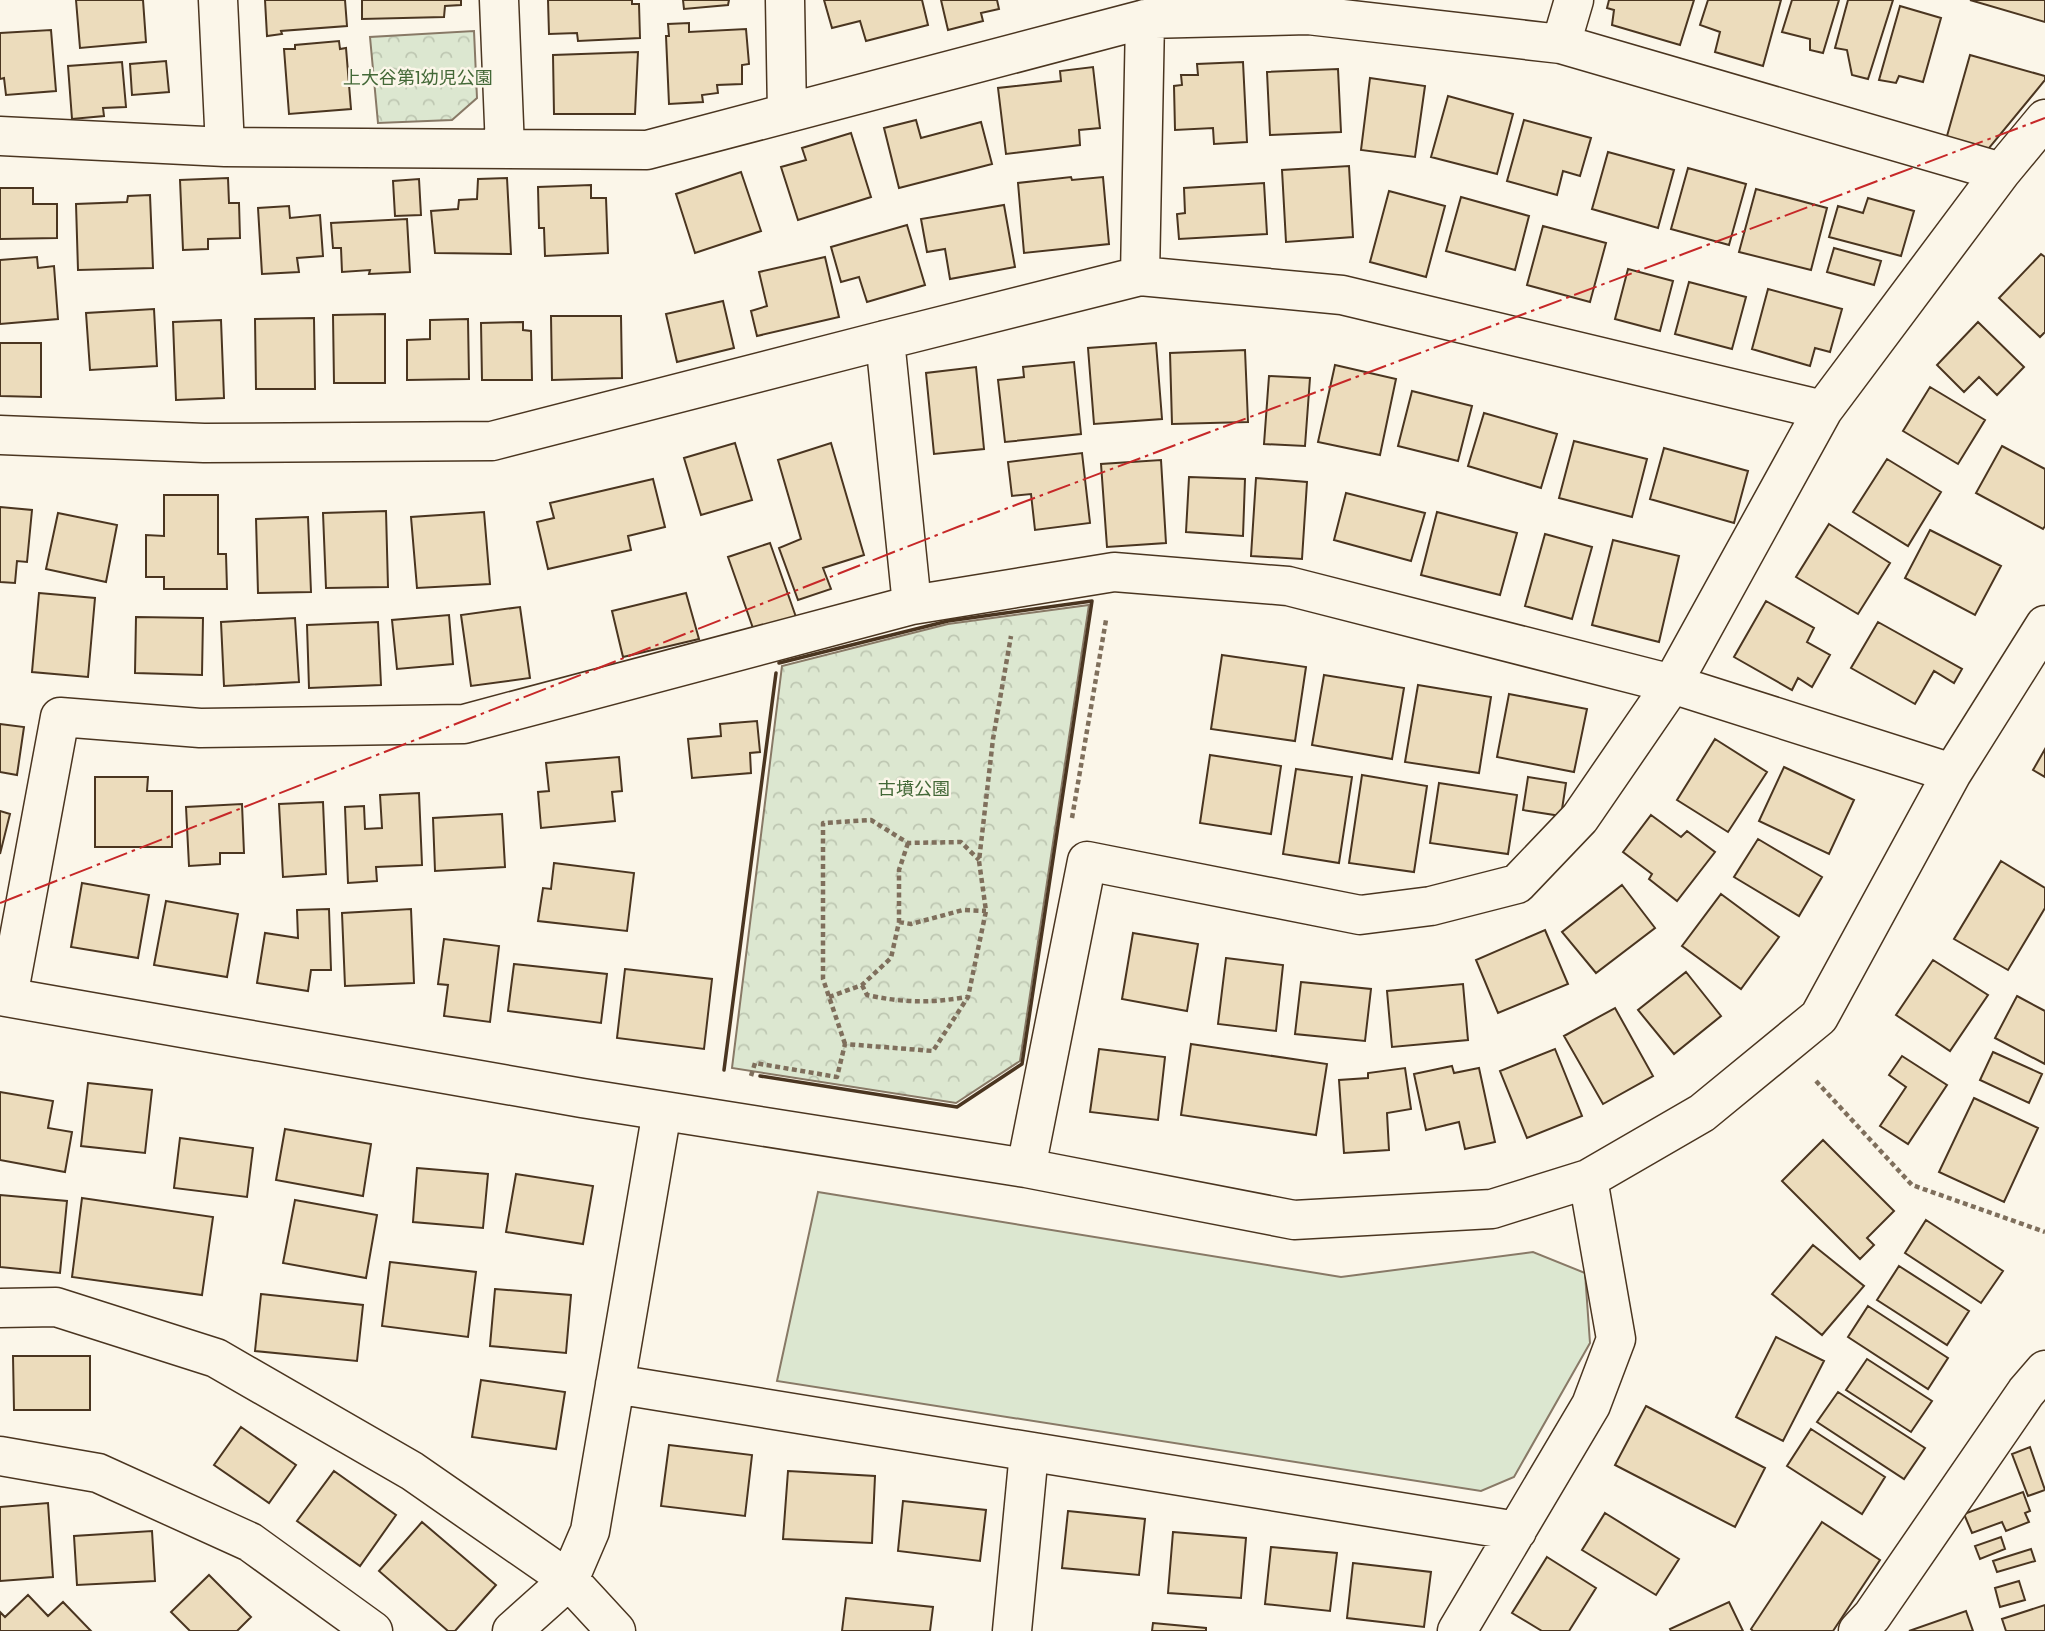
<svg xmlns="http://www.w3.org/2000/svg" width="2045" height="1631" font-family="Poppins,'Noto Sans JP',sans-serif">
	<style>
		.grass { fill: #dce7d0; stroke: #887966; stroke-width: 2 }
		.park { fill: url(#park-crowns); stroke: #887966; stroke-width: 2 }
		.building { fill: #ecdcbc; stroke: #4a3520; stroke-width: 2 }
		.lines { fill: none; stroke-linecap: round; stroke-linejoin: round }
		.minor-casing { stroke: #4a3520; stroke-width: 41 }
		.path { stroke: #7f6f5c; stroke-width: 4.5; stroke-dasharray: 5 3.5; stroke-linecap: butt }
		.minor { stroke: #fbf6e9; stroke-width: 38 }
		.wall { stroke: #4a3520; stroke-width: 3.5 }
		.power { stroke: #c62828; stroke-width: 2; stroke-dasharray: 24 5 3.5 5; stroke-linecap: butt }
		.labels { text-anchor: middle; stroke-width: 5; stroke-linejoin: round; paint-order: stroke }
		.park-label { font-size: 18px; fill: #436837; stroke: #fbf6e9 }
	</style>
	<defs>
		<pattern id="park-crowns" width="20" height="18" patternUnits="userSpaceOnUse" patternTransform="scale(1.75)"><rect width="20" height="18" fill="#dce7d0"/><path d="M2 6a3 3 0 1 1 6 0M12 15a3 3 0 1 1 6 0" fill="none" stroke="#bec7b2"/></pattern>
	</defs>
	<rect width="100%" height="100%" fill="#fbf6e9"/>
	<!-- grass -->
	<path class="grass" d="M818 1192 1341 1277 1533 1252 1585 1273 1590 1343 1514 1477 1481 1491 777 1381Z"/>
	<!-- park -->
	<path class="park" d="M474 31 477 98 452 120 378 123 370 37Z
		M1089 605 1020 1061 956 1103 732 1068 782 666 948 624Z"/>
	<!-- building -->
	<path class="building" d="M76 0H143L146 42 80 48Z
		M265 0H345L347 26 281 31 282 34 267 36Z
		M362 0H461V5L445 6 444 17 362 19Z
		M548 0H632V4H639L640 38 578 41 577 33 549 34Z
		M683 0H729L728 5 684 9Z
		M824 0H922L928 25 866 41 860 21 832 28Z
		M941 0H997L999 9 981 13 983 21 948 30Z
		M1609 0H1694L1680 45 1612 25 1614 10 1607 8Z
		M1708 0H1781L1763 66 1715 52 1720 32 1700 25Z
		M1792 0H1839L1823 53 1810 50V39L1782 32Z
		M1848 0H1893L1868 79 1852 75 1847 50 1835 48Z
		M1970 0H2045V22Z
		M1900 6 1941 18 1923 82 1899 76 1896 83 1879 80Z
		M689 23V32L746 29 749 64 742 65V84L717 85 718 93 702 95 703 102 669 104 666 36H669L668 24Z
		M51 30 56 91 6 95 4 78 0 79V33Z
		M339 41 340 49 346 48 351 109 289 114 284 49H295V45Z
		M638 52 635 114H554L553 55Z
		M1970 55 2045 76V80L1985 153 1945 143Z
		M166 61 169 92 132 95 130 64Z
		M122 62 126 107 103 108 104 116 72 119 68 66Z
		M1243 62 1247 142 1214 144 1213 128 1175 130 1174 86 1182 85 1181 75H1198L1197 64Z
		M1093 67 1100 128 1079 130 1080 145 1006 154 998 88 1061 81 1060 71Z
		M1338 69 1341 132 1270 135 1267 72Z
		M1370 78 1425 86 1415 157 1361 150Z
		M1448 96 1513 114 1497 174 1431 157Z
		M916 120 921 138 981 122 992 164 899 188 884 128Z
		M1524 120 1591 138 1580 176 1563 171 1557 195 1507 181Z
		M851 133 871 197 798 220 781 167 806 160 802 148Z
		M1608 152 1674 170 1658 228 1592 209Z
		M1349 166 1353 237 1286 242 1282 170Z
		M1688 168 1746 184 1729 245 1671 229Z
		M741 172 761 231 695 253 676 194Z
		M1071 177 1072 180 1103 177 1109 244 1024 253 1018 183Z
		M228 178 229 203H239L240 238 208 239V249L183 250 180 180Z
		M507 178 511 254 435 253 431 211 458 209 459 200 477 199 478 179Z
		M419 179 421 215 395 216 393 181Z
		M1264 183 1267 234 1179 239 1177 214 1185 213 1184 188Z
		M591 185V198H606L608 253 545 256 544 228H539L538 187Z
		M0 188H33V204H57V238L0 239Z
		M1756 189 1827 208 1811 270 1739 252Z
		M1389 191 1445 206 1426 277 1370 262Z
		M150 195 153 268 78 270 76 204 127 202 128 196Z
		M1461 197 1529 216 1515 270 1446 251Z
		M1868 198 1914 211 1901 256 1829 237 1838 206 1863 213Z
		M1004 205 1015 267 950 279 945 249 927 252 921 219Z
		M289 206 290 218 320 215 323 256 297 258 299 272 262 274 258 208Z
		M407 219 410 272 369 274 370 270 342 272 341 248H333L331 223Z
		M907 225 925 285 867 302 859 277 841 282 831 247Z
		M1543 226 1606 243 1590 302 1527 285Z
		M1834 248 1881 261 1874 285 1827 272Z
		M2041 254 2045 257V332L2040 337 1999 298Z
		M37 257 38 268 54 266 58 319 0 324V260Z
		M825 257 839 317 757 336 751 311 767 306 759 272Z
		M1628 269 1673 281 1660 331 1615 319Z
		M1689 282 1746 297 1732 349 1675 334Z
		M1768 289 1842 309 1830 352 1815 348 1810 366 1752 349Z
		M723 301 734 348 677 362 666 314Z
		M154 309 157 366 90 370 86 313Z
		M385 314V383H334L333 315Z
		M551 316H621L622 378 552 380Z
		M314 318 315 389H256L255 319Z
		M468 319 469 379 407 380V340L430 339V320Z
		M221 320 224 398 176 400 173 322Z
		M523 322V330L531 331 532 380H482L481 323Z
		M1978 322 2024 367 1997 395 1979 377 1964 392 1937 365Z
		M0 343H41V397L0 396Z
		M1156 343 1162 419 1094 424 1088 348Z
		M1245 350 1248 422 1172 424 1170 353Z
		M1074 362 1081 434 1005 442 998 380 1024 377 1023 367Z
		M1335 365 1396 379 1380 455 1318 442Z
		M976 367 984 449 934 454 926 373Z
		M1269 376 1310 378 1305 446 1264 444Z
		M1930 387 1985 420 1958 464 1903 431Z
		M1412 391 1472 406 1458 461 1398 446Z
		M1484 413 1557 434 1541 488 1468 466Z
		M1574 441 1647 459 1632 517 1559 498Z
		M735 443 752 500 701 515 684 458Z
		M831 443 864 555 823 568 831 589 798 600 779 548 801 539 778 460Z
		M2002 446 2045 469V526L2043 529 1976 493Z
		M1664 448 1748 471 1734 523 1650 499Z
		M1082 453 1090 523 1035 530 1031 494 1012 496 1008 462Z
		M1887 459 1941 492 1908 546 1853 512Z
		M1161 460 1166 543 1107 547 1101 464Z
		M1189 477 1245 479 1243 536 1186 532Z
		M1256 478 1307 482 1302 559 1251 556Z
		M653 479 665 527 628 536 631 550 548 569 537 522 554 518 550 503Z
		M1346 493 1425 513 1411 561 1334 540Z
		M164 495H218V554H226L227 589H164V577H146V535L164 536Z
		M0 507 32 510 27 562 17 561 15 583 0 582Z
		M386 511 388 587 326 588 323 513Z
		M484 512 490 584 417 588 411 517Z
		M1437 512 1517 533 1500 595 1421 575Z
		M58 513 117 525 106 582 46 569Z
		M308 517 311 592 258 593 256 519Z
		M1829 524 1890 563 1858 614 1796 577Z
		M1930 530 2001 566 1975 615 1905 578Z
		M1545 534 1592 547 1572 619 1525 606Z
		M1613 540 1679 556 1659 642 1592 625Z
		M770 543 796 617 754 631 728 557Z
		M39 593 95 598 88 677 32 672Z
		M686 593 699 639 623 657 612 611Z
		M1766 601 1814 628 1807 642 1830 655 1812 687 1798 678 1792 690 1734 657Z
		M520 607 530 678 471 686 461 615Z
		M449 615 453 664 397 669 392 620Z
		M136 617 203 618 202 675 135 673Z
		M295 618 299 682 224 686 221 622Z
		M378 622 381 685 309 688 307 625Z
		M1878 622 1962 669 1954 683 1934 671 1915 704 1851 668Z
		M1222 655 1306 667 1295 741 1211 729Z
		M1324 675 1404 688 1392 759 1312 745Z
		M1418 685 1491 697 1479 773 1405 762Z
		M1509 694 1587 709 1574 772 1497 757Z
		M757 721 760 752 750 753 751 773 692 778 688 739 721 736 720 724Z
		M0 724 24 727 17 775 0 772Z
		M1715 739 1767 772 1728 832 1677 800Z
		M2045 749V777L2033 770Z
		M1210 755 1281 766 1271 834 1200 823Z
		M619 757 622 791 612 792 615 821 541 828 538 792 549 791 546 763Z
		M1784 767 1854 800 1829 854 1759 821Z
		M1296 769 1352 777 1339 863 1283 854Z
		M1362 775 1427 786 1414 872 1349 863Z
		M95 777H148L147 791H172V847H95Z
		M1528 777 1566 783 1561 816 1523 810Z
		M1439 783 1517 795 1508 854 1430 843Z
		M419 793 422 865 376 867 377 881 348 883 345 807 364 806 365 829 382 828 380 795Z
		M323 802 326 874 283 877 279 804Z
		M242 804 244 853H220V864L189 866 186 807Z
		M0 811 10 814 0 854Z
		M502 814 505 867 435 871 433 818Z
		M1651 815 1681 837 1687 831 1715 852 1677 901 1649 879 1652 874 1623 852Z
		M1758 839 1822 877 1799 916 1734 877Z
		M2001 861 2045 888V908L2008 970 1954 939Z
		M554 863 634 873 627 931 538 921 543 888 551 889Z
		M82 883 149 895 138 958 71 947Z
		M1622 885 1655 928 1596 973 1562 932Z
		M1721 894 1779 937 1741 989 1682 946Z
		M166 901 238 914 227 977 154 965Z
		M329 909 331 970H311L308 991 257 983 265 933 298 938 297 910Z
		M411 909 414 983 345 986 342 913Z
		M1545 930 1568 984 1498 1013 1476 960Z
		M1133 933 1198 944 1187 1011 1122 999Z
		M444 939 499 946 490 1022 444 1016 448 985 438 984Z
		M1226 958 1283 965 1276 1031 1218 1024Z
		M1933 960 1988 995 1950 1051 1896 1015Z
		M514 964 607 974 601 1023 508 1011Z
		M625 969 712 979 704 1049 617 1038Z
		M1686 972 1721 1016 1674 1054 1638 1010Z
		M1301 982 1371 989 1365 1041 1295 1034Z
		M1463 984 1468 1040 1392 1047 1387 991Z
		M2017 996 2045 1011V1064L1995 1038Z
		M1615 1008 1653 1076 1603 1104 1564 1036Z
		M1191 1044 1327 1064 1316 1135 1181 1115Z
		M1099 1049 1165 1057 1158 1120 1090 1112Z
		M1555 1049 1582 1116 1527 1138 1500 1071Z
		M1993 1052 2042 1074 2029 1103 1980 1080Z
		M1902 1056 1947 1085 1908 1144 1880 1126 1906 1087 1889 1075Z
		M1452 1066 1454 1073 1479 1068 1495 1142 1465 1149 1459 1122 1426 1130 1414 1074Z
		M1405 1068 1411 1109 1387 1113 1389 1150 1344 1153 1339 1080 1368 1078V1073Z
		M88 1083 152 1090 145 1153 81 1146Z
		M0 1092 53 1101 48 1128 72 1132 65 1172 0 1160Z
		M1974 1098 2038 1128 2004 1202 1939 1172Z
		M285 1129 371 1144 363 1196 276 1180Z
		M180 1138 253 1148 247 1197 174 1188Z
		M1823 1140 1894 1211 1867 1238 1874 1245 1860 1259 1782 1181Z
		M417 1168 488 1174 483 1228 413 1222Z
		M516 1174 593 1186 583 1244 506 1232Z
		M0 1195 67 1201 60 1273 0 1267Z
		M82 1198 213 1217 202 1295 72 1277Z
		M295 1200 377 1215 366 1278 283 1263Z
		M1926 1220 2003 1271 1981 1303 1905 1253Z
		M1813 1245 1864 1286 1822 1335 1772 1294Z
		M390 1262 476 1272 468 1337 382 1326Z
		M1899 1266 1969 1311 1947 1345 1877 1300Z
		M495 1289 571 1295 566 1353 490 1346Z
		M261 1294 363 1305 357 1361 255 1351Z
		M1868 1306 1948 1358 1928 1389 1848 1337Z
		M1776 1337 1824 1361 1783 1441 1736 1417Z
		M13 1356H90V1410H14Z
		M1867 1359 1932 1401 1911 1432 1846 1390Z
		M481 1380 565 1392 556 1449 472 1437Z
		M1838 1392 1925 1448 1904 1479 1817 1422Z
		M1646 1406 1765 1468 1735 1527 1615 1465Z
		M241 1427 296 1465 269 1503 214 1465Z
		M1811 1429 1885 1477 1862 1514 1787 1466Z
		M669 1445 752 1455 745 1516 661 1506Z
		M2030 1447 2045 1490 2028 1496 2012 1454Z
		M334 1471 396 1515 360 1566 297 1521Z
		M788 1471 875 1476 872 1543 783 1539Z
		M2023 1492 2030 1511 2025 1513 2029 1522 2006 1531 2002 1522 1972 1533 1964 1514Z
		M903 1501 986 1510 980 1561 898 1551Z
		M48 1503 53 1577 0 1581V1507Z
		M1068 1511 1145 1519 1139 1575 1062 1568Z
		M1605 1513 1679 1559 1656 1595 1582 1550Z
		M422 1522 496 1585 455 1631H448L379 1571Z
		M1822 1522 1880 1560 1833 1631H1753L1751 1629Z
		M152 1531 155 1581 77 1585 74 1536Z
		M1173 1532 1246 1538 1241 1598 1168 1593Z
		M2001 1537 2005 1549 1980 1559 1975 1546Z
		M1271 1547 1337 1553 1330 1611 1265 1604Z
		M2031 1549 2035 1561 1997 1572 1993 1561Z
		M1547 1557 1596 1588 1569 1631H1542L1512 1613Z
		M1353 1563 1431 1572 1424 1627 1347 1618Z
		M209 1575 251 1617 237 1631H190L171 1612Z
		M2019 1581 2025 1600 2000 1607 1995 1588Z
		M28 1595 48 1616 63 1602 91 1631H0V1612L5 1617Z
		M846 1598 933 1607 930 1631H842Z
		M1729 1602 1743 1631H1671L1670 1629Z
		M2045 1605V1631H2006L2002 1619Z
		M1966 1611 1973 1631H1909Z
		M1153 1623 1206 1628V1631H1152Z"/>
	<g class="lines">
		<defs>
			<path id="minor" d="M218 0 225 147
				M499 0 505 149
				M785 0 787 113
				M1561 44 1574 0
				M0 136 225 147 647 150 1145 19 1308 15 1561 44 2001 172
				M1140 276 1145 19
				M885 340 912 605
				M0 435 204 443 492 441 885 340 1140 276 1342 295 1823 410
				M0 996 582 1098 1026 1168 1294 1220 1492 1209 1588 1179 1702 1113 1819 1017 1952 773 2045 625
				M8 997 60 717 200 728 464 724 912 605 1114 572 1288 586 1672 684 1952 773
				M1026 1168 1087 861 1360 915 1431 906 1517 884 1580 818 1672 684 1823 410 2001 172 2045 119
				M0 1308 56 1307 216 1358 412 1471 569 1580 616 1631
				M615 1384 1517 1531
				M0 1456 98 1473 250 1542 373 1631
				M512 1631 569 1580 590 1531 662 1111
				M1012 1631 1029 1452
				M1457 1631 1591 1405 1616 1339 1588 1179
				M1858 1631 1872 1616 2026 1392 2045 1370"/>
		</defs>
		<!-- minor casing -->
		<use href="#minor" class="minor-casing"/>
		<!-- path -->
		<path class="path" d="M1072 818 1106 620
			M899 922 911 924 963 910 986 911
			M862 985 867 995C903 1003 931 1003 967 997
			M829 997 862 985 891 958 899 922V870L908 843
			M845 1044 823 979V823L871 820 908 843 961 842 979 860
			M751 1076 755 1063 837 1077 845 1044 933 1051 968 997 986 911 979 861 993 739 1011 636
			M1816 1081 1912 1185 2045 1232"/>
		<!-- minor -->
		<use href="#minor" class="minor"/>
		<!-- wall -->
		<path class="wall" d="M724 1070 776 673
			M760 1076 957 1107 1022 1064 1092 601 948 621 779 663"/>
		<!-- power -->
		<path class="power" d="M0 903 960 526 2045 118"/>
	</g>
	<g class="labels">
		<!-- park labels -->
		<g class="park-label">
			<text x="418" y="84">上大谷第1幼児公園</text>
			<text x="914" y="795">古墳公園</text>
		</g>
	</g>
</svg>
